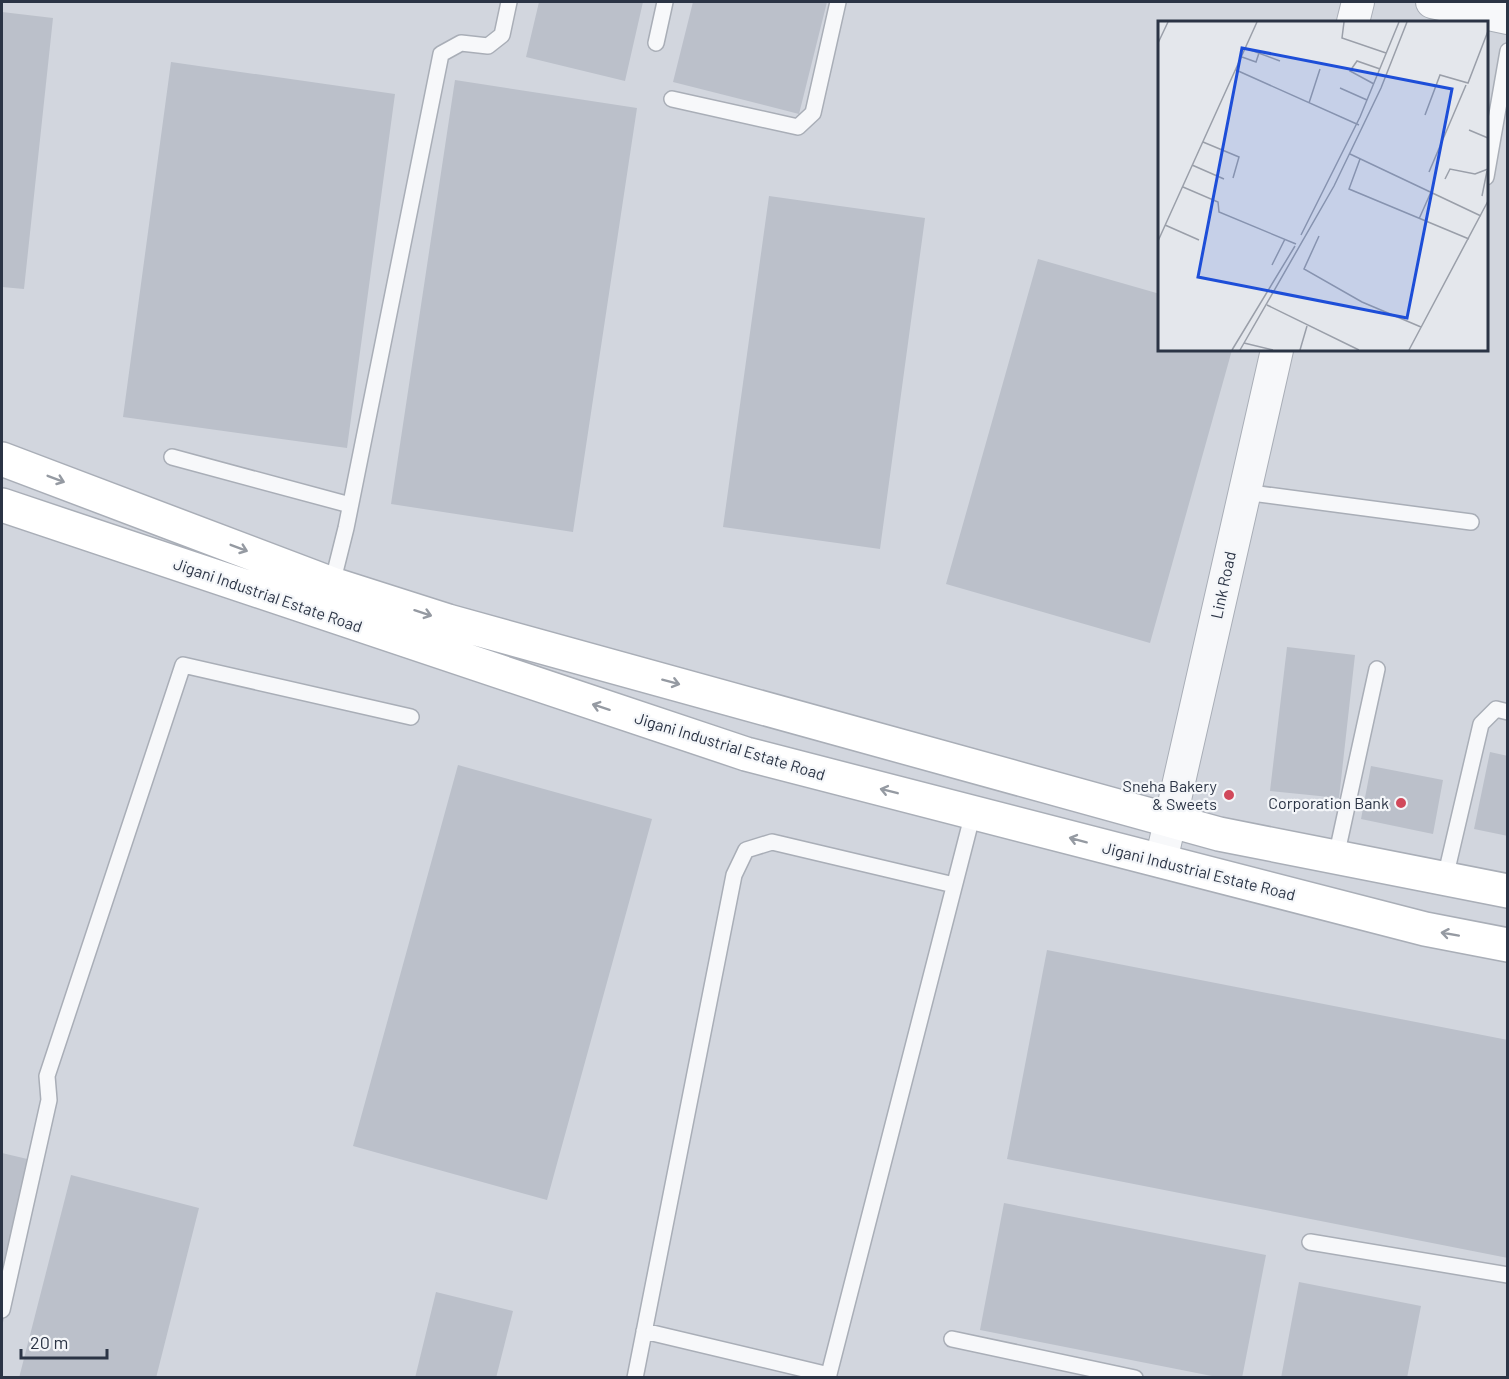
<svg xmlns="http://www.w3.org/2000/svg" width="1509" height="1379" font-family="Barlow,sans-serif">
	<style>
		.built { fill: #d2d6de; fill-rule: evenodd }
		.building { fill: #bbc0ca }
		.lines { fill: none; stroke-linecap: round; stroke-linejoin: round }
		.lane-casing { stroke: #a9aeb7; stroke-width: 18 }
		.street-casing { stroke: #a9aeb7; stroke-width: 34 }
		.secondary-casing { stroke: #a9aeb7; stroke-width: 36 }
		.lane { stroke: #f7f8fa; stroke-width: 15 }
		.street { stroke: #f7f8fa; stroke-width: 32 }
		.secondary { stroke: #fff; stroke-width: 33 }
		.oneway { stroke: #959aa2 }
		.poi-dot { fill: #d1495b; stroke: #f4f6f9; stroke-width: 2 }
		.labels { text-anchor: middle; stroke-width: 4.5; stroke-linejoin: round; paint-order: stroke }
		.street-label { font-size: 16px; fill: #2b3445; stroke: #f4f6f9 }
		.poi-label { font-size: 16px; fill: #2b3445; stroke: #f4f6f9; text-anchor: end }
		.inset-road { fill: none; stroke: #9a9fa9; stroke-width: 1.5 }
		.view { fill: #1d4ed8; fill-opacity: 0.15; stroke: #1d4ed8; stroke-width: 3 }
		.inset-edge { fill: none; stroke: #2b3445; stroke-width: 3 }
	</style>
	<rect width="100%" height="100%" fill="#e4e7ec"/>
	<!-- built -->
	<path class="built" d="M2 2H1507V1377H2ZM1160 22H1486V350H1160Z"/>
	<!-- building -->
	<path class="building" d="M539 2H643L625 81 526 57Z
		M693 2H827L799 114 673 82Z
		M2 12 53 18 24 289 2 287Z
		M171 62 395 94 347 448 123 417Z
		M455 80 637 108 573 532 391 504Z
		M769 196 925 218 880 549 723 527Z
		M1038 259 1160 294V350H1232L1150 643 946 584Z
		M1287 647 1355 655 1339 798 1270 791Z
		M1490 752 1508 756V836L1474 829Z
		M458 765 652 819 547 1200 353 1146Z
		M1371 766 1443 780 1433 834 1361 819Z
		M1047 950 1508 1040V1258L1007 1159Z
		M2 1153 40 1162 2 1327Z
		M71 1175 199 1208 156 1378H19Z
		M1004 1203 1266 1255 1242 1378H1222L980 1330Z
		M1299 1282 1421 1306 1407 1378H1281Z
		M436 1292 513 1311 496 1378H415Z"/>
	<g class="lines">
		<defs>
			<path id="lane" d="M656 43 665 2
				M672 99 798 127 813 113 838 2
				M1486 177 1508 51
				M172 457 350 505
				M1244 492 1471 522
				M332 584 346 528 441 54 461 43 488 46 502 35 509 2
				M1336 857 1377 669
				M1445 878 1481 724 1496 709 1508 712
				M1310 1242 1508 1275
				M2 1310 49 1100 47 1076 183 665 411 717
				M644 1331 829 1375
				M952 1339 1135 1378
				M635 1378 734 875 746 850 772 842 954 885
				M828 1378 973 813"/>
			<path id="street" d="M1432 2 1508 18
				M1353 22 1358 2
				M1161 861 1277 350"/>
			<path id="secondary" d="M2 459 332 584 448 621 1219 834 1508 891
				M2 505 746 754 1425 929 1508 945"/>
		</defs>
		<!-- lane casing -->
		<use href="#lane" class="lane-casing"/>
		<!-- street casing -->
		<use href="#street" class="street-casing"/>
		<!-- secondary casing -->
		<use href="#secondary" class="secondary-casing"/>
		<!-- lane -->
		<use href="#lane" class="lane"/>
		<!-- street -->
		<use href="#street" class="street"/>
		<!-- secondary -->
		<use href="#secondary" class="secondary"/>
	</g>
	<!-- one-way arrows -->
	<defs><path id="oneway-shaft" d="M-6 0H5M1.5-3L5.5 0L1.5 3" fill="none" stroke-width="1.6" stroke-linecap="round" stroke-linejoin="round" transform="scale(1.5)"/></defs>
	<g class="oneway">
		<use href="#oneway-shaft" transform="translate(56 479) rotate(21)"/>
		<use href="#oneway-shaft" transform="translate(239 548) rotate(21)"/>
		<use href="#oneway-shaft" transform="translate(423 613) rotate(18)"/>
		<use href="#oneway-shaft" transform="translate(671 682) rotate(15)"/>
		<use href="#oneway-shaft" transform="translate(601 707) rotate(-162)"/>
		<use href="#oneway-shaft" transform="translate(889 791) rotate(-166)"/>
		<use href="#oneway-shaft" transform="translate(1078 840) rotate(-165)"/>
		<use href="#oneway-shaft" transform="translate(1450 934) rotate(-170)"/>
	</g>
	<!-- markers -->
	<g class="poi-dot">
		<circle cx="1229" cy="795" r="6"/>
		<circle cx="1401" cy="803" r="6"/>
	</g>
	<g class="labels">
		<!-- street labels -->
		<g class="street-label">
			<text transform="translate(1223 585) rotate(-78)" y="6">Link Road</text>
			<text transform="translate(268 595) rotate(19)" y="6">Jigani Industrial Estate Road</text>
			<text transform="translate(730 746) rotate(17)" y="6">Jigani Industrial Estate Road</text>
			<text transform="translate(1199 871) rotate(14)" y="6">Jigani Industrial Estate Road</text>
		</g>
		<!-- poi labels -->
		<g class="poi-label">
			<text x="1217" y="792">Sneha Bakery<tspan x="1217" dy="18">&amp; Sweets</tspan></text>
			<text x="1389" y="809">Corporation Bank</text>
		</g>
	</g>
	<!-- overview -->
	<g transform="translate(1158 21)">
		<rect width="330" height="330" fill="#e4e7ec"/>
		<path class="inset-road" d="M186 1 184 17 228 32M0 22 10 1M87 27 122 40M84 36 98 41 101 32M78 49 201 104M216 63 192 50 199 40 222 48M182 67 209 79M151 82 162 48M267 94 282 54 310 62 330 10M311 109 330 117M45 121 81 136 75 157M192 133 323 195M202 138 191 168 311 218M34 144 66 158M271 151 308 64M287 158 292 148 317 153 330 148M25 166 60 181 61 191 138 223M324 175 329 150M261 198 273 171M7 204 41 219M143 214 202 96 241 1M161 215 146 248 204 281 263 306M0 220 99 1M114 244 127 218M109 284 201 329M86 322 115 329M74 329 137 225M82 329 176 165 223 67 249 1M142 329 149 305M251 329 330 180"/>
		<path class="view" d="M84 27 294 68 249 297 40 256Z"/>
		<rect width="330" height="330" class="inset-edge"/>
	</g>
	<!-- border -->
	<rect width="1509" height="1379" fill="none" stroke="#2b3445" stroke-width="6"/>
	<!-- scale -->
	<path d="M21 1349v9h86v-9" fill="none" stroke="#2b3445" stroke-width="3"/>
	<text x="30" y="1349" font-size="18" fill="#2b3445" stroke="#f4f6f9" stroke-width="4.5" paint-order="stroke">20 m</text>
</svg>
